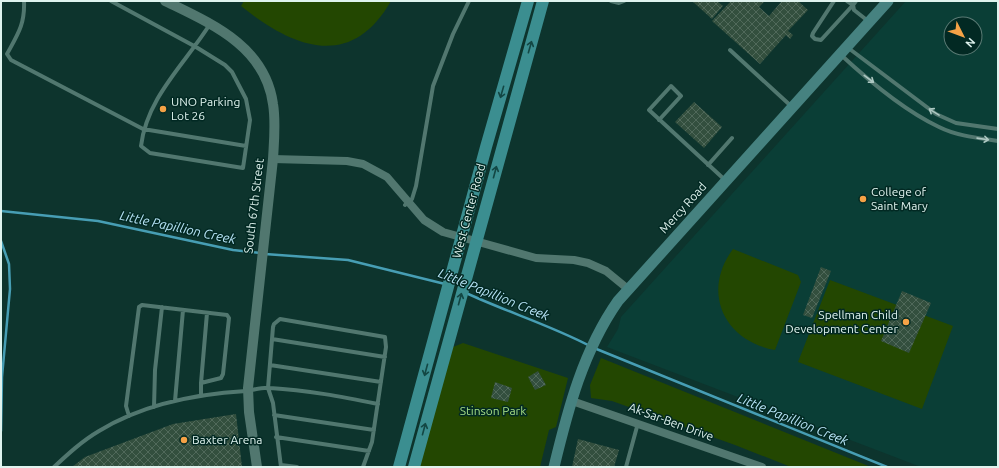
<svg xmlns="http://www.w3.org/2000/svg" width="999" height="468" font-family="Ubuntu,sans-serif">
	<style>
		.built { fill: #0a3e36; fill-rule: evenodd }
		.green { fill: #234701 }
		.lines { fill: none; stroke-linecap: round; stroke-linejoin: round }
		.stream { stroke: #479eb4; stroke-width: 2.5 }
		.building { fill: url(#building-cross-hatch) }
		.service { stroke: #51776f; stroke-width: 4 }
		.minor { stroke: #51776f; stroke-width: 8 }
		.tertiary { stroke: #51776f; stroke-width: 10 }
		.secondary { stroke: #468280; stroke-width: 11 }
		.primary { stroke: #3b8e90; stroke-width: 12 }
		.oneway { stroke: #134744 }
		.oneway2 { stroke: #adc8c2 }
		.poi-dot { fill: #f5a246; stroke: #022923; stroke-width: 1.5 }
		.labels { text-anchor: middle; stroke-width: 3; stroke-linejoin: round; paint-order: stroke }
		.poi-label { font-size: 12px; fill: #dff3ee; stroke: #022923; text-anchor: start }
		.street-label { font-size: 12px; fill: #dff3ee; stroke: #022923 }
		.park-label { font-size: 12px; fill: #a8df85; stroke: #022923 }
		.water-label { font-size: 13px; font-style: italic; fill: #b9e5f8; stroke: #022923 }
	</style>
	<defs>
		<pattern id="building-cross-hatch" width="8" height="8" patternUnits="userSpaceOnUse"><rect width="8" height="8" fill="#334f3e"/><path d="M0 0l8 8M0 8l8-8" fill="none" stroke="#50695a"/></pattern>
	</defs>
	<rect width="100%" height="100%" fill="#0d342d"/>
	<!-- built -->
	<path class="built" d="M906 1H998V467H921L607 347 618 329 621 317ZM951 24H975V48H951Z"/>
	<!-- green -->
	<path class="green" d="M244 1H391C351 71 293 48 241 6Z
		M733 249 798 275 801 282 775 350C724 341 701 292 733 249Z
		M830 280 953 326 922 409 798 362Z
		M463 343 568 378 556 427 549 430 540 467H419L453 347Z
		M601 358 871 467H791L735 445 612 401 591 398 590 385Z"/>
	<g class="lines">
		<!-- stream -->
		<path class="stream" d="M1 211 98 221 233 250 260 253
			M1 241 9 264 10 289 2 377 1 431
			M265 254 348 260 445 284
			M466 293C507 312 550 325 590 346
			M594 348 887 467"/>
	</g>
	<!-- building -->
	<path class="building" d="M692 1H717L723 6 712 19Z
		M731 1H765L759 7 769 16 782 1H798L808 10 788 31 793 35 790 39 786 35 760 64 712 21Z
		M694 102 722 127 704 148 675 122Z
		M821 267 831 271 812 318 803 315Z
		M902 291 931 303 909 353 881 341Z
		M538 371 546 385 535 390 528 377Z
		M495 382 512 388 508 402 491 398Z
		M236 414 242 467H72L85 457 173 424Z
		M578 439 619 450 614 467H572Z"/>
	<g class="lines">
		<!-- service -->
		<path class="service" d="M24 1C25 24 18 34 7 54L11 60 143 129 246 146
			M111 1 196 47 225 65 232 72 246 99 250 120 243 168 150 153 141 146C147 97 185 64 210 24
			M611 1 619 3 624 1
			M834 1 813 33 812 36 815 39 821 40 853 5 847 1
			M856 1 853 5 854 10 868 21
			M847 47 936 114 956 123 998 129
			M730 50 791 106
			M840 54C869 81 903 110 939 127 957 136 978 138 998 141
			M659 120 681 96 671 86 649 110 725 180
			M708 165 732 138
			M405 205 412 199 416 186 433 86 453 34 469 1
			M272 339 385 357
			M270 365 381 382
			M201 383 207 313
			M175 401 183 310
			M154 407 155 370 162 307
			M274 415 374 430
			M129 416 126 406 139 307 142 305 227 315 229 318 223 374 221 378 201 383V396
			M276 437 369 451
			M281 465 297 467
			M54 467C68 454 82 441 99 431 143 404 195 394 246 391 254 390 262 387 270 388 307 390 343 397 378 404
			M281 467 273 403 268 388 273 327 274 324 280 319 385 337 386 347 372 442 363 467
			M626 467 638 423"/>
		<!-- minor -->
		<path class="minor" d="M273 159 347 161 363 164 387 177 424 220 443 232 536 258 574 260 588 263 606 271 628 289
			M572 401 762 467"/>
		<!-- tertiary -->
		<path class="tertiary" d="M165 1C212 24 265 46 273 104 276 122 274 141 273 159L248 388 249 412 257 467"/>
		<!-- secondary -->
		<path class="secondary" d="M554 467C568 409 583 351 618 301L888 1"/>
		<!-- primary -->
		<path class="primary" d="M399 467 486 147 528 1
			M414 467 543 1"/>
	</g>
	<!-- one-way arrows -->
	<defs><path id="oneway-shaft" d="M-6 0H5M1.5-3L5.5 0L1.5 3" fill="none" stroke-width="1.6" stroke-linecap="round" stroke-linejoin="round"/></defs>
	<g class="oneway">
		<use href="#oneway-shaft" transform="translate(530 47) rotate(-74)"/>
		<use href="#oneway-shaft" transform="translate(502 92) rotate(106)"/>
		<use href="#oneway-shaft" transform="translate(495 172) rotate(-75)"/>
		<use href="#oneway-shaft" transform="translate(460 299) rotate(-75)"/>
		<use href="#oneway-shaft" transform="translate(426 370) rotate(105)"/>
		<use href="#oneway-shaft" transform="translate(424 429) rotate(-75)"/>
	</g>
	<g class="oneway2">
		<use href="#oneway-shaft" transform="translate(869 79) rotate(37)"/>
		<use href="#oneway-shaft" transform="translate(934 112) rotate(-148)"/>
		<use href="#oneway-shaft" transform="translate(983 139) rotate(8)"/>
	</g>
	<!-- markers -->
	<g class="poi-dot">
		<circle cx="163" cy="109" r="4"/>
		<circle cx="863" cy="199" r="4"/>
		<circle cx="906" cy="322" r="4"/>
		<circle cx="184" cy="440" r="4"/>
	</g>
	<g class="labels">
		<!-- poi labels -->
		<g class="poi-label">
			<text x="171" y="106">UNO Parking<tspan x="171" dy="14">Lot 26</tspan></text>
			<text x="871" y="196">College of<tspan x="871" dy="14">Saint Mary</tspan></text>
			<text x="898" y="319" text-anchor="end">Spellman Child<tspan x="898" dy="14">Development Center</tspan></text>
			<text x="192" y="444">Baxter Arena</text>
		</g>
		<!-- street labels -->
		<g class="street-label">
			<text transform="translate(254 206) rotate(-83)" y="4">South 67th Street</text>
			<text transform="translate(683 208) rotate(-48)" y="4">Mercy Road</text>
			<text transform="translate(469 211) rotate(-75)" y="4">West Center Road</text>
			<text transform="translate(671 422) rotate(20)" y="4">Ak-Sar-Ben Drive</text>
		</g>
		<!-- park labels -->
		<g class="park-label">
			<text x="493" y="415">Stinson Park</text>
		</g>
		<!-- water labels -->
		<g class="water-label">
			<text transform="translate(178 227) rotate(12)" y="5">Little Papillion Creek</text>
			<text transform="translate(494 294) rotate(22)" y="5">Little Papillion Creek</text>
			<text transform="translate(793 419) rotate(22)" y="5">Little Papillion Creek</text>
		</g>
	</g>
	<!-- border -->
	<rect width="999" height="468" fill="none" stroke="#dff3ee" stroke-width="4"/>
	<!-- north arrow -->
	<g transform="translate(963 36) rotate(132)"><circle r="19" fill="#022923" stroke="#5a7a74"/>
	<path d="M0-3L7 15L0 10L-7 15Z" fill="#f5a246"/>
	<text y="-6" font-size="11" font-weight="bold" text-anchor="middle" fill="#dff3ee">N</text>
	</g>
</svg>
